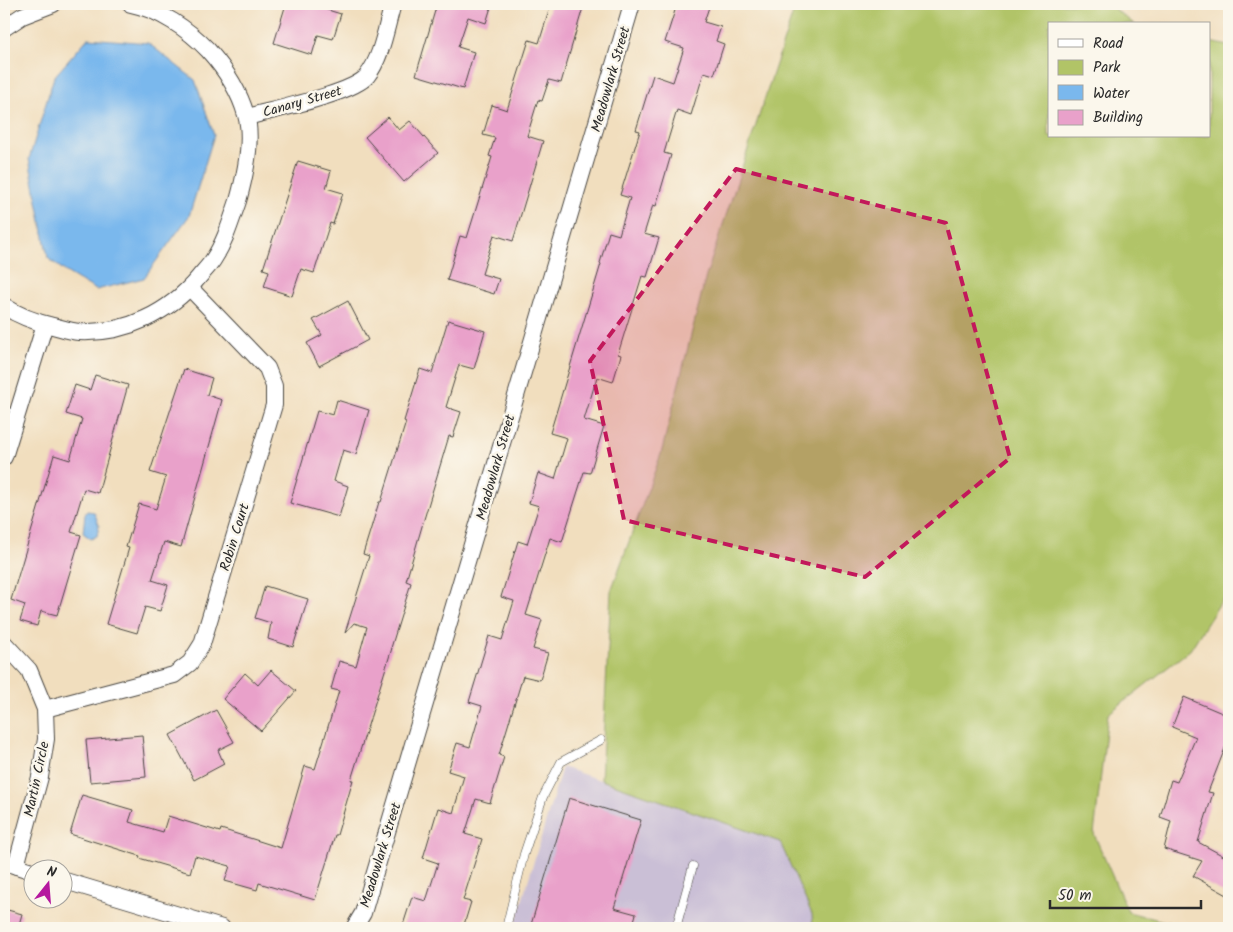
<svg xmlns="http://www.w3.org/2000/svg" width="1233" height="932" font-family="Kalam,sans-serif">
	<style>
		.industrial { fill: #cabfd6 }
		.green { fill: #b1c467; stroke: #6e7849 }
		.water { fill: #7ab8ed; stroke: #52728c }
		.building { fill: #e9a1ca }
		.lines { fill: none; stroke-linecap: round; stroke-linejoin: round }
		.lane-casing { stroke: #494641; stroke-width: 9 }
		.street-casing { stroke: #494641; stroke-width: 18 }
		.lane { stroke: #fff; stroke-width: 8 }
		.street { stroke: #fff; stroke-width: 16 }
		.marked { fill: #c2185b; fill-opacity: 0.2; stroke: #c2185b; stroke-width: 4; stroke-dasharray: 10 6; stroke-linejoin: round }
		.labels { text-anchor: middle; stroke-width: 5; stroke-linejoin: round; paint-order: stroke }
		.street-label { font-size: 14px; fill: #2b2b2b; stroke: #fbf7ec }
	</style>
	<rect width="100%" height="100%" fill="#fbf7ec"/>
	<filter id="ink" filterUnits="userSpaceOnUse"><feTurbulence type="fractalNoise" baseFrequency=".02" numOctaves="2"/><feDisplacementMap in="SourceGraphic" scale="10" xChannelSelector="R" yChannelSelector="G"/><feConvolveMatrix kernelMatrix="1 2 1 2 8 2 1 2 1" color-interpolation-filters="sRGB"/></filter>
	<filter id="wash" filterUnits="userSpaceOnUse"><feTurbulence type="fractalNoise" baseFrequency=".0096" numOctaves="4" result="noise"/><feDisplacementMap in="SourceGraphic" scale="20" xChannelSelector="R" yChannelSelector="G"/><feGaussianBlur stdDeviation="1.12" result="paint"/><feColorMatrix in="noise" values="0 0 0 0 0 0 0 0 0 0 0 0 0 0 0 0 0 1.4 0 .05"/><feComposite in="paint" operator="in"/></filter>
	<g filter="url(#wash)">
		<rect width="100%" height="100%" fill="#f1debe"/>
		<!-- industrial -->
		<path class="industrial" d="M562 767 780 842 812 914 813 928H514Z"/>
		<!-- green -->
		<path class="green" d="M796 4H1108L1134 24H1049V136H1209V42L1229 46V589L1190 650 1108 714 1094 834 1128 912 1191 928H813L812 914 780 842 601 780 611 591 661 454 706 276Z"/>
		<!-- water -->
		<path class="water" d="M88 38 148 43 195 80 214 135 189 216 144 278 96 290 66 272 48 258 29 159 54 77Z
			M87 511 94 512 99 525 97 536 91 539 83 533 85 514Z"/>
		<g id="blocks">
			<!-- building -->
			<path class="building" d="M286 4H308L341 14 333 39 318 35 312 55 274 43Z
				M437 4H492L486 23 468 17 458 47 474 52 463 89 416 75Z
				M551 4H584L561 83 549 80 542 101 538 100 527 136 543 141 513 241 494 235 482 274 499 279 494 294 447 280 460 236 467 238 492 157 489 156 495 138 483 135 492 105 507 110 529 40 539 43Z
				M677 4H710L704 22 721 27 716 41 724 44 714 75 704 72 691 115 677 110 664 153 671 155 656 206 653 205 644 234 659 238 647 277 642 276 618 354 621 355 613 382 597 377 584 420 604 426 590 473 584 472 562 542 550 538 526 615 542 620 533 649 548 653 540 680 523 676 499 755 504 757 490 803 476 799 465 834 482 839 463 900 471 902 463 928H415L403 925 412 897 426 901 438 863 423 858 438 808 453 813 464 776 448 771 457 743 470 747 482 706 469 702 489 636 502 640 514 601 501 597 518 541 527 544 539 506 529 503 538 473 555 479 567 438 550 433 601 264 600 263 609 232 619 235 630 198 620 195 640 131 636 130 653 75 673 82 684 48 665 42Z
				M388 117 399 130 410 121 438 153 404 182 365 137Z
				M298 161 331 171 326 188 343 193 333 224 330 223 314 273 301 269 292 296 264 287 269 271 263 269Z
				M348 301 368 340 319 366 307 343 322 335 313 320Z
				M448 320 485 331 474 369 459 365 446 407 461 412 453 437 449 436 425 516 406 581 411 583 391 648H392L351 780H353L337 835H335L315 900 259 883 257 890 225 881 230 866 195 856 190 873 139 858 140 856 70 834 82 795 133 810 129 822 163 832 168 816 220 832 221 829 281 848 305 766 315 769 339 691 331 689 339 661 356 666 367 627 354 623 345 633 369 556 363 554 379 502H381L406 422 404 421 420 369 432 373Z
				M184 369 212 378 207 395 222 400 181 547 164 542 152 580 168 585 160 611 145 607 137 633 106 624 129 548 126 547 139 504 156 509 166 477 150 472Z
				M95 375 128 385 98 493 84 489 71 532 81 535 57 615 41 611 37 626 20 621 25 605 11 600 54 455 70 460 82 419 66 414 75 385 90 390Z
				M337 400 369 410 356 454 343 450 334 481 348 486 339 517 290 503 317 411 333 415Z
				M265 586 308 599 293 647 268 639 271 623 255 618Z
				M271 670 296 691 261 731 223 699 245 673 258 685Z
				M1184 697 1229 716V738L1208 792 1213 793 1198 842 1229 859V896L1193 876 1202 861 1164 849 1171 821 1160 817 1171 780 1177 782 1196 737 1172 727Z
				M216 710 234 742 218 750 224 764 194 780 170 735Z
				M142 735 146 777 90 782 86 740Z
				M569 798 641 820 614 908 636 914 632 928H530Z
				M4 909 22 914 18 928H4Z"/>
		</g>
	</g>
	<g filter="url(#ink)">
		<use href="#blocks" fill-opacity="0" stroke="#494641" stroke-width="1"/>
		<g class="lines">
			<defs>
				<path id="lane" d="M506 928 524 854 543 797 561 762 601 740
					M676 928 693 866"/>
				<path id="street" d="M4 28 22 16 53 4
					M247 117C272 110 352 94 367 76 382 57 386 27 393 4
					M4 306C19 316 35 322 53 326 61 328 70 331 79 332 126 334 169 313 199 277 203 272 209 266 213 260 225 242 231 221 238 201 245 176 253 139 246 115 239 90 225 69 208 50 188 29 160 10 131 4
					M4 457 45 324
					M4 643 29 670 45 709 46 739 40 777 16 866
					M45 709 174 675 190 663 202 644 274 405V386L267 368 190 288
					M4 862 32 871
					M62 880 222 928
					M354 928 363 913 632 4"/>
			</defs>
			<!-- lane casing -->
			<use href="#lane" class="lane-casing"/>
			<!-- street casing -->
			<use href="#street" class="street-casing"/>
			<!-- lane -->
			<use href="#lane" class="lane"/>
			<!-- street -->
			<use href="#street" class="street"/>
		</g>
	</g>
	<!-- marked area -->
	<path class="marked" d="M736 169 946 223 1010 458 865 577 624 520 590 361Z"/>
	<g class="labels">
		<!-- street labels -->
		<g class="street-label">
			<text transform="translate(610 79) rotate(-74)" y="5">Meadowlark Street</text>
			<text transform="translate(302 101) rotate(-16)" y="5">Canary Street</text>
			<text transform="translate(495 467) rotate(-74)" y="5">Meadowlark Street</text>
			<text transform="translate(234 537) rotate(-73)" y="5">Robin Court</text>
			<text transform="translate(36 779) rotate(-78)" y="5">Martin Circle</text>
			<text transform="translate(380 855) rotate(-73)" y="5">Meadowlark Street</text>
		</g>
	</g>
	<!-- margin -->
	<rect width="1233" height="932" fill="none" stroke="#fbf7ec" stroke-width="20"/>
	<!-- legend -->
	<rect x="1048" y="22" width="162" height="115" fill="#fbf7ec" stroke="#a8a59f"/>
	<rect x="1058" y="39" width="25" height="8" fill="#ffffff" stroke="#a8a59f"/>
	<text x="1093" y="48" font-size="15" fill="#2b2b2b">Road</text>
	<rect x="1058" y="60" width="25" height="15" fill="#b1c467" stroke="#a8a59f"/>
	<text x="1093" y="72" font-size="15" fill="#2b2b2b">Park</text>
	<rect x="1058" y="85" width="25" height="15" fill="#7ab8ed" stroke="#a8a59f"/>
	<text x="1093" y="98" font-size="15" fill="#2b2b2b">Water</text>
	<rect x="1058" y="110" width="25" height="15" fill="#e9a1ca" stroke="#a8a59f"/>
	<text x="1093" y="122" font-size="15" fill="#2b2b2b">Building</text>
	<!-- north arrow -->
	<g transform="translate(48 884) rotate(17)"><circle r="24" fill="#fbf7ec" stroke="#a8a59f"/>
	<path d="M0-4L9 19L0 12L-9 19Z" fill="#b5179e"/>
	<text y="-8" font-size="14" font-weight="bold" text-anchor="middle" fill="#2b2b2b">N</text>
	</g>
	<!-- scale -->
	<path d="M1050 900v8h151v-8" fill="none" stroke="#2b2b2b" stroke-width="2.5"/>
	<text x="1058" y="900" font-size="15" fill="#2b2b2b" stroke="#fbf7ec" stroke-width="4" paint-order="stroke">50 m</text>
</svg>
